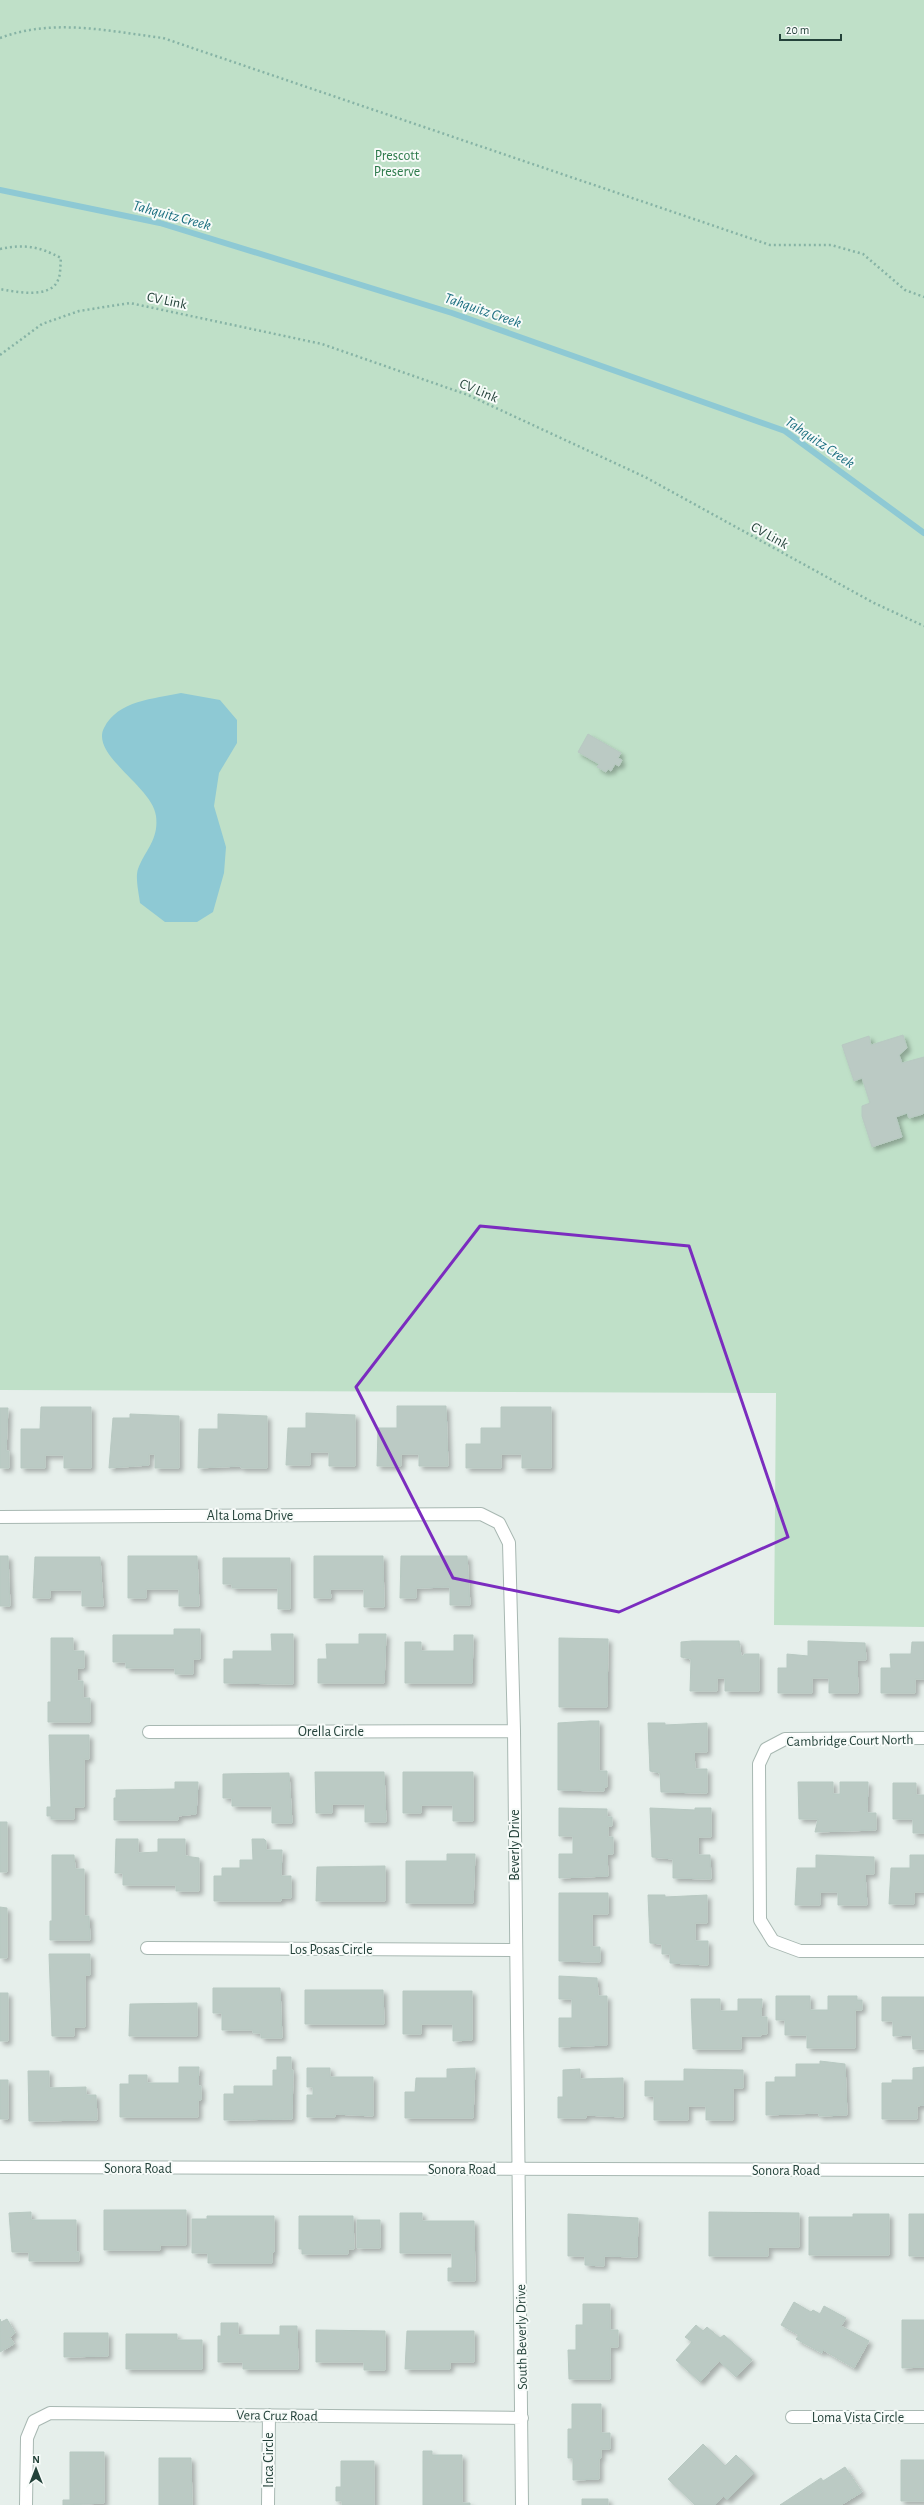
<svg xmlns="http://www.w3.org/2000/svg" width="924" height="2505" font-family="'Alegreya Sans',sans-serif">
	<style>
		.green { fill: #bfe0c8 }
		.water { fill: #8ec9d4 }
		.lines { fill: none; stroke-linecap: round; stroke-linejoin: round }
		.stream { stroke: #8ec9d4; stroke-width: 6 }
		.building { fill: #bbcac4; stroke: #b8c9c2; filter: url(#shadow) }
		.minor-casing { stroke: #a8b8b2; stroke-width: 14 }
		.path { stroke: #86b3a5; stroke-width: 2.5; stroke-dasharray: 2 3; stroke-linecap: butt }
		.minor { stroke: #fff; stroke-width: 12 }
		.marked { fill: none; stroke: #7b2cbf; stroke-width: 3; stroke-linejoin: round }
		.labels { text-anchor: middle; stroke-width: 4; stroke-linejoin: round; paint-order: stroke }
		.park-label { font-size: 14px; fill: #2d7a4b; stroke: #f7fbf9 }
		.street-label { font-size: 14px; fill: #24423a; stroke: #f7fbf9 }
		.water-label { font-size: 15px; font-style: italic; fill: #1c6f80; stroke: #f7fbf9 }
	</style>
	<defs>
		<filter id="shadow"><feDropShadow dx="3.5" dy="3.5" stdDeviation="2" flood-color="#0004"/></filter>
	</defs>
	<rect width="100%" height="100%" fill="#e6efeb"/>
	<!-- green -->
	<path class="green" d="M0 0H924V1627L774 1625 776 1393 0 1390Z"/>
	<!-- water -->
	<path class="water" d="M181 693 220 700 237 720V743L219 773 214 806 226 847 224 873 213 912 197 922H165L140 903C139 894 135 878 138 869 145 850 159 840 156 816 153 787 90 755 104 728 118 700 154 699 181 693Z"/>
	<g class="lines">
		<!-- stream -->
		<path class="stream" d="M0 190 160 223 452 313 785 431 924 533"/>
	</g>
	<!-- building -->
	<path class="building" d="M588 734 621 753 618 758 622 760 619 766 615 764 611 771 608 769 606 772 597 767 599 764 578 752Z
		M903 1035 907 1048 899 1055 902 1063 924 1057V1111L923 1114 909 1118 907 1113 896 1117 902 1137 872 1147 862 1116V1106L870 1103 862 1078 854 1081 842 1045 869 1036 871 1045Z
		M397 1406H446L448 1466H419V1454H401V1466H377L378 1428H397Z
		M41 1407H91V1468H64V1455H45V1468H21V1429H40Z
		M501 1407H551V1468H522V1454H501V1468H466V1444H481V1428H501Z
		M0 1408H8L6 1451H9V1468H0Z
		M306 1413 355 1415V1466H329V1452H310V1465H286L288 1428H306Z
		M130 1414 179 1416V1468H155V1454H149V1465L109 1468 113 1418H130Z
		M218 1414 267 1416V1468H241V1466L198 1468 199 1429H218Z
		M0 1556H8L10 1606H0Z
		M128 1556H197L199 1606H179V1589H146V1598H128Z
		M314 1556H383L384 1607H364V1589H330L331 1598H314Z
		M401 1556H467L470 1605H450V1587L416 1588V1598H400Z
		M35 1557H100L103 1606H82V1590H50V1598H33Z
		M223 1558H290V1609H278V1588H232V1584H223Z
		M174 1629H200V1659H193V1674H175V1668H126V1662H113V1635H174Z
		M271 1634H293V1684L224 1683V1659H233V1651H272Z
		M359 1634H386L384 1683H318V1659H327L326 1644H359Z
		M454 1635H473L472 1683H405V1642H421V1651H454Z
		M51 1638H73V1651H84V1668H77V1681H83V1698H90V1722H48V1702H51Z
		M559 1638 608 1639 607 1707H559Z
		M692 1641H739L741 1656H744V1654H759V1691H725V1678H717V1691H690L691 1659 681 1657V1642Z
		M808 1641 865 1643 866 1660H857L858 1693H829V1678H812V1693H778V1668H787V1654L808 1656Z
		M912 1642H924V1679H915V1693H881V1668H891L890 1654H911Z
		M590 1721H599V1771H607V1787H604V1791L558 1790V1723Z
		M648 1723H665V1725L707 1723V1752H694L695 1769H707V1793L661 1792 660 1773 650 1771Z
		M49 1735H89V1759H84V1807H74V1819H51V1816H47V1807H51Z
		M315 1772H384L386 1822H365V1804H332V1813H316Z
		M403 1772H473V1821H453V1805H421V1813H403Z
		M289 1773 292 1823H272V1806H232V1798H223V1774Z
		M175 1782H198L196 1814 178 1816V1820H114V1798H116V1790L175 1789Z
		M798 1782H833V1794H840V1782H868L867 1813H876V1830L815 1832 818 1819H799Z
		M893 1783H916V1795H924V1833H913V1819H893Z
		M559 1808 607 1809V1817H612V1826H608V1837H613V1854H607L608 1876 559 1878V1854H573V1836H559Z
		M650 1808 695 1810V1808H711V1837H698V1855H710L711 1879 673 1878V1859L652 1857Z
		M0 1822H7V1872H0Z
		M116 1839H138V1853L158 1852V1839H185V1856L199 1858V1891H176V1885H123V1873H115Z
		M252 1839H264L266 1841V1850H282L281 1876H291V1898H281V1901H214V1876H222V1868H240V1860H253Z
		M447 1854H475L473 1903H406V1861H447Z
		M52 1855H74L75 1869H84V1916H89L90 1940H50V1921H52Z
		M816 1855 874 1857V1874H865L867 1905H838V1892H820V1905H795L797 1868H816Z
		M910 1855H924V1892H914V1904H889L891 1868H910Z
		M385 1866V1901H316L317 1867Z
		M559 1893H608V1914H592V1947H600V1962L559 1961Z
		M648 1895H665V1897L707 1895V1923H695V1941H708V1965L670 1963V1954H662V1944L650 1943Z
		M0 1907 7 1908V1958H0Z
		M49 1954H90V1975H85V2027H74V2036H52Z
		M559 1976 597 1978 598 1996H607V2045L559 2047V2018H572V1999H559Z
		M213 1988H280L282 2038H261V2033H253V2030H222V2013H213Z
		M305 1990H383L384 2024H305Z
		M403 1991H472V2040L453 2041V2024H421V2034H403Z
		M0 1993H8V2041H0Z
		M776 1996H810V2010H828V1996H857V2000H862V2010H855V2048H807V2035H785V2020H776Z
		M882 1997H924V2049H913L912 2035 893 2036V2021H882Z
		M691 1999H720V2011H738V1999H762L761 2017H767V2034H761V2036H741V2049H693Z
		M197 2003V2036H129L130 2004Z
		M277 2057H291V2070H293L292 2119 224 2120V2094H234V2086H273V2070H277Z
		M820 2061 845 2064 847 2115 819 2116V2113L766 2115V2082H775V2077H796V2064H820Z
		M179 2067H199L198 2086H201V2100H198V2117H120V2084H129V2075H147V2083H179Z
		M924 2067V2105L917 2106V2119H882V2083H892V2080H913V2068Z
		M307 2068H330V2077H373V2116L335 2114V2117H307V2095H313V2087H307Z
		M475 2068 473 2118H405V2092H415L416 2078H447V2069Z
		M580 2069V2079L623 2078V2117L586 2115V2118H558V2097H563V2070Z
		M684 2069 743 2070V2088H733V2120H706V2106H688V2120H654V2096H645V2081H684Z
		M28 2071H49V2088L86 2087V2095H96L97 2120 29 2121Z
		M0 2080H8V2119H0Z
		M104 2210H186V2245H160V2250H104Z
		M31 2212V2220H76V2252H79V2261H29V2252H12L9 2213Z
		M709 2212 799 2213V2247H768V2256H709Z
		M400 2213H422V2221H474L475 2281H448V2268H452V2253H400Z
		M568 2214 638 2218 637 2257 604 2256V2266L585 2265V2256H568Z
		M853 2214H889V2255H809V2217H853Z
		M909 2214H924V2256H909Z
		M207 2216H274V2252H272V2263H208V2253H192V2219H207Z
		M299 2216H353L354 2249H348V2254H302V2249H299Z
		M357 2220H380V2248H357Z
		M794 2302 811 2312 813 2310 820 2314 824 2306 846 2318 841 2326 869 2341 854 2368 823 2350 822 2353 796 2339 799 2335 781 2325Z
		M583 2304H610V2330H618V2347H610V2379H569L568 2350H576V2325H583Z
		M0 2319 1 2322 7 2319 15 2333 10 2337 14 2344 0 2352Z
		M902 2320H924V2367L902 2368Z
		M221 2323H238V2335H280V2326H297L298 2369H243V2362H218V2336H221Z
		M696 2325 703 2331 707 2327 720 2338 724 2335 752 2360 736 2377 719 2361 700 2382 676 2360 692 2342 685 2337Z
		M316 2330 385 2331V2370H364V2362H316Z
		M407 2331H474V2362H450V2369H405Z
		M64 2333H108V2356L64 2357Z
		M126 2334H177V2340H202V2369H126Z
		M572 2404H601V2433H610V2449H601V2458H599V2479L573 2480V2458H568V2429H572Z
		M703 2444 725 2466 736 2455 754 2473 727 2500 723 2496 715 2505H695L668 2479Z
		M423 2451H432V2455H462V2503H470V2505H423Z
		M70 2452H104V2503L63 2505V2500H70Z
		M159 2458H191L192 2505H159Z
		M901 2460H924V2501H901Z
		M341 2461H374V2505H342V2501H336V2487H341Z
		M845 2467 862 2492 841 2505H780L821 2478 823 2481Z
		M582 2499H608V2505H582Z"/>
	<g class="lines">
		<defs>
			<path id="minor" d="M0 1517 481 1514 499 1523 509 1543 514 1731 522 2505
				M149 1732 514 1731
				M924 1738 785 1739 766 1749 759 1764 760 1920 773 1941 800 1951H924
				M147 1948 514 1950
				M0 2167 924 2170
				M792 2417H924
				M26 2505 27 2438 34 2421 50 2413 522 2418
				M268 2505 269 2415"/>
		</defs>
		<!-- minor casing -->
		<use href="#minor" class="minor-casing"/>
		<!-- path -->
		<path class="path" d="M0 38C53 18 108 31 163 38L770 245H831L863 254 905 290 924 297
			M0 249C25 244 38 246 61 258 60 265 61 274 58 280 51 299 15 292 0 289
			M0 355 42 324 79 311 130 303 322 344 468 395 645 477 874 603 924 626"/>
		<!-- minor -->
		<use href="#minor" class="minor"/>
	</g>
	<!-- marked area -->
	<path class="marked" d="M480 1226 689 1246 788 1537 619 1612 453 1578 356 1387Z"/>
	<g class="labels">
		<!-- park labels -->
		<g class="park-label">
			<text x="397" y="160">Prescott<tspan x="397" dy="16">Preserve</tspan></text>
		</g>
		<!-- street labels -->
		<g class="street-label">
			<text transform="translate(167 300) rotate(12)" y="5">CV Link</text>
			<text transform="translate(479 390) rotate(23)" y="5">CV Link</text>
			<text transform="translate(770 535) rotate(29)" y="5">CV Link</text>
			<text x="250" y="1520">Alta Loma Drive</text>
			<text x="331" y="1736">Orella Circle</text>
			<text transform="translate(850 1740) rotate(-1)" y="5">Cambridge Court North</text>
			<text transform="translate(514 1845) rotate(-90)" y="5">Beverly Drive</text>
			<text x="331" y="1954">Los Posas Circle</text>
			<text x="138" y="2173">Sonora Road</text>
			<text x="462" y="2174">Sonora Road</text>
			<text x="786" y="2175">Sonora Road</text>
			<text transform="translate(521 2337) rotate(-91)" y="5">South Beverly Drive</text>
			<text transform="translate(277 2415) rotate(1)" y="5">Vera Cruz Road</text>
			<text x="858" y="2422">Loma Vista Circle</text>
			<text transform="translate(268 2460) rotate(-90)" y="5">Inca Circle</text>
		</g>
		<!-- water labels -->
		<g class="water-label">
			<text transform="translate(172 215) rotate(15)" y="5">Tahquitz Creek</text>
			<text transform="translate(483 310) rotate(19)" y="5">Tahquitz Creek</text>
			<text transform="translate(820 442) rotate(34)" y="5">Tahquitz Creek</text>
		</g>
	</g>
	<!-- north arrow -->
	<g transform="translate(36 2469)" stroke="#f7fbf9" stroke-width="3" paint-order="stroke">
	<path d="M0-3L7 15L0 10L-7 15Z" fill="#24423a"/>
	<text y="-6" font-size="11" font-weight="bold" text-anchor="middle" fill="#24423a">N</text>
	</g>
	<!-- scale -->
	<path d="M780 34v6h61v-6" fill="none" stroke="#24423a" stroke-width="2"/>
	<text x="786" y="34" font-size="12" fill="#24423a" stroke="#f7fbf9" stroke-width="3" paint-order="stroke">20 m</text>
</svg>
